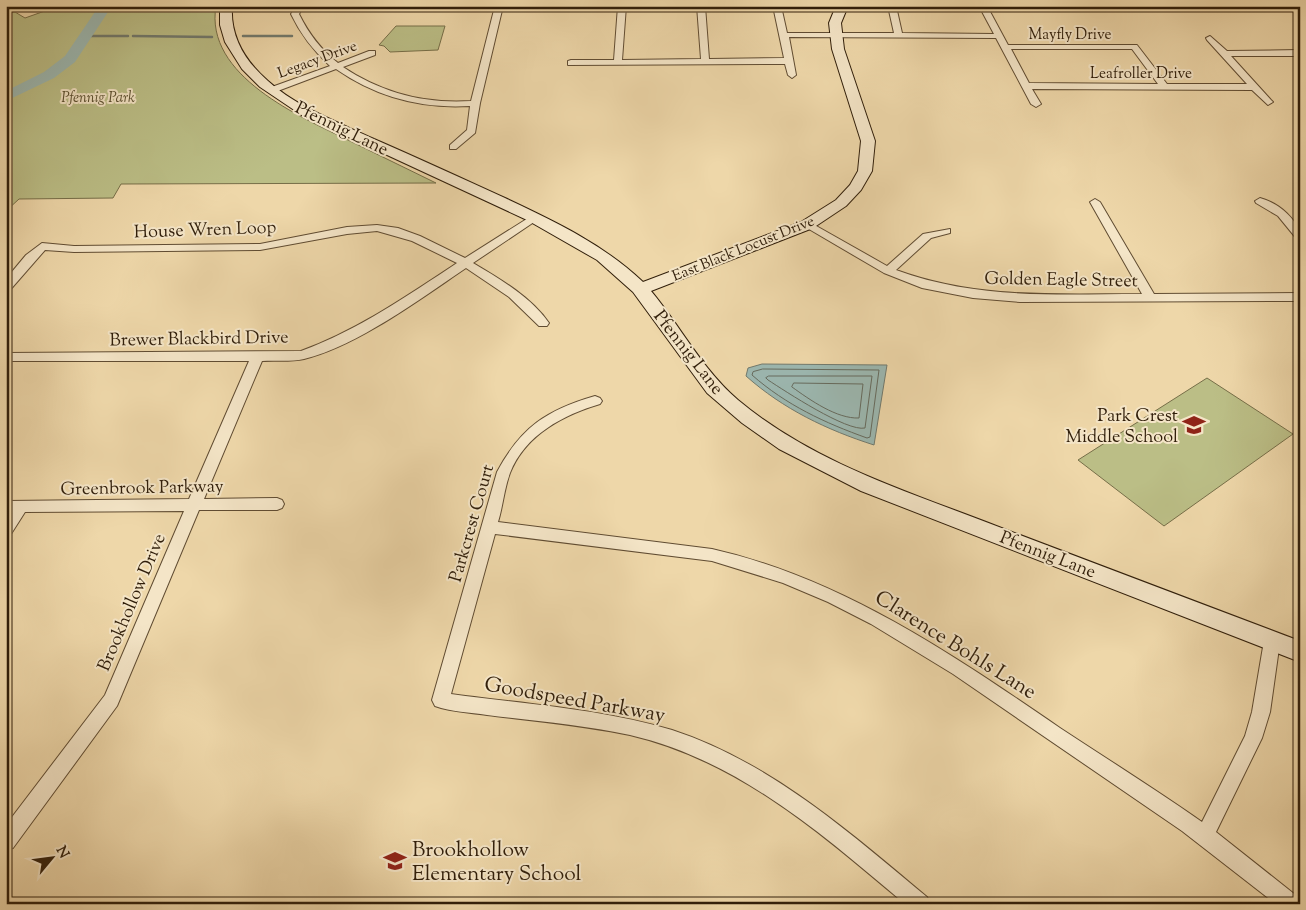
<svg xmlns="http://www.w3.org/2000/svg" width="1306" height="910" viewBox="0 0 1306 910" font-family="'Sorts Mill Goudy',serif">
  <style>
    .green { fill: #bbbe86; stroke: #766e48 }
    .water { fill: #9cb8b1; stroke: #717a6e }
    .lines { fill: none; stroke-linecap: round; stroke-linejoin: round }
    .shore { stroke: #666b5e; stroke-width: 1 }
    .stream { stroke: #717a6e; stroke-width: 2.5 }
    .river { fill: #9cb8b1; fill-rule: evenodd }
    .street-casing { stroke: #604c32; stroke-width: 2 }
    .secondary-casing { stroke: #301e0a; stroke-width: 2 }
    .street { fill: #f4e5c7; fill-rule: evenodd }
    .secondary { fill: #f4e5c7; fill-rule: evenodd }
    .labels { text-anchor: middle; stroke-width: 4; stroke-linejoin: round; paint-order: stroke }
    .far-street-label { font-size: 15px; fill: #301e0a; stroke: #f4e5c7 }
    .far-park-label { font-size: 15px; font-style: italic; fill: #5a4e2f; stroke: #f4e5c7 }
    .street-label { font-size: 18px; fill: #301e0a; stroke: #f4e5c7 }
    .poi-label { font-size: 18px; fill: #301e0a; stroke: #f4e5c7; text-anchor: end }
    .near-street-label { font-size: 21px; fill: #301e0a; stroke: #f4e5c7 }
    .near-poi-label { font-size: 21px; fill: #301e0a; stroke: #f4e5c7; text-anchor: start }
  </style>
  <rect width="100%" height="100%" fill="#eed7a9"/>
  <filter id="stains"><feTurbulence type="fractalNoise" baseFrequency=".004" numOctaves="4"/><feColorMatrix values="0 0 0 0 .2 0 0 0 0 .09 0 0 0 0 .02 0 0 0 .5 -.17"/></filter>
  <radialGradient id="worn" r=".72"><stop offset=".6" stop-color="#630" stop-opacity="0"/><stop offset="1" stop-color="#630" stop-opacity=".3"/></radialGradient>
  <g class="green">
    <path d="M59,6h157c-12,70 85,111 134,135 29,14 57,28 86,42l-315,1 -8,14 -94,1 -13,12v-197l9,-2 10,6z"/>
    <path d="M396,26h49l-7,24 -48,2 -6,-6 -5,-1z"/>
    <path d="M1207,378l86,56 -129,92 -86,-66z"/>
  </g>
  <path class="water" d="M762,364l125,1 -13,80c-47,-15 -91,-36 -128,-69l2,-8z"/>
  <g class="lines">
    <g class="shore">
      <path d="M763,369l116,1 -9,67 -3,1c-42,-15 -81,-33 -115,-63l1,-3z"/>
      <path d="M769,376h103l-7,52c-18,4 -80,-37 -97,-48l-2,-2z"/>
      <path d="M794,383l69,1 -4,34c-22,1 -49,-18 -67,-31z"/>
    </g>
    <g class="stream">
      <path d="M84,36h44"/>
      <path d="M133,36l79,1"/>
      <path d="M243,36h49"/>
    </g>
    <path class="river" d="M99,6h13l-37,56 -21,16 -48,23v-10l38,-19 21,-16z"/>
    <defs>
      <g id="street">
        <path d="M296,6h13l-7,3 -3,5c10,20 21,35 39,49l31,-12h6v4l-32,12c39,26 82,37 128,34l24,-95h8l-23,97 -5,30 -19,16h-6v-4l17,-15 3,-24c-48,3 -94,-9 -134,-37l-61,23h-6v-4l61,-22c-17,-16 -29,-31 -39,-52z"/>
        <path d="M618,6h8l-4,54 79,-1 -4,-53h8l4,53 75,-1 -11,-52h8l6,27h107l-6,-27h8l6,27 92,1 -15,-28h8l21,39h129l30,39h80l-40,-44 -1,-2 4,-2 17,15 73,-1v6h-69l40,44 2,2 -5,3 -16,-15 -220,-1 9,15 -5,3 -5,-3 -35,-66 -207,-1 7,38 -4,3 -4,-3 -3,-11 -217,1v-4l3,-1h43zM1011,49h121l26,35 -129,-1z"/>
        <path d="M1260,198c18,5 40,22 40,41l-4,-1 -18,-22 -22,-13 -1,-2z"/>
        <path d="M1095,199l5,3 54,92 146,-1v8l-280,1 -47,-4 -51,-10 -38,-15 -82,-48 1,-2h8l76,43 36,-32 27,-5v4l-19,5 -35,32c82,30 161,24 246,24l-52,-92z"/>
        <path d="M533,215l5,3 -1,2 -64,43c27,16 58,34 76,60l-2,3h-8l-30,-29 -43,-29c-46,31 -109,78 -162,91 -13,3 -29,1 -42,2l-58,138 73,-1 5,2 2,4 -2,4 -5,2h-78l-82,196 -104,142 -7,2v-25l99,-130 79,-184 -159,1 -14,22 -5,2v-18l4,-5h-4v-12l183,-2 60,-138h-243v-8l295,-2c57,-21 106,-55 156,-88l-45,-22 -35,-10 -30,3 -87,16 -186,2 -29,-2 -35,40 -4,1v-12l20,-24 16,-12 32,3 186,-2 87,-17 30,-2 21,3 22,8 45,22z"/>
        <path d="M595,396l5,2 2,3 -2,3c-37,11 -75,31 -90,69 -6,16 -7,33 -12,49l214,27c129,29 240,105 348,179 47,31 95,61 142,94l43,-86 7,-24 12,-71 2,-5 6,-2 6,2 2,5 -10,71 -8,26 -46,94 82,65 2,7h-24l-94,-73 -229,-157 -82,-50 -43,-22 -45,-19 -71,-22 -217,-27 -44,160c72,10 152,15 221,36 98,32 177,102 255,167l3,7h-25c-83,-70 -167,-144 -275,-169 -47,-10 -96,-14 -143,-20 -17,-3 -36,-3 -52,-9l-3,-6 65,-228c24,-45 50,-62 98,-76z"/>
      </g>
      <path id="secondary" d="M220,6h12c-2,31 13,55 36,75 30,27 70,41 106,58 44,19 87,39 131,59 49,23 98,46 138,84l158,-60 35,-22 14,-15 8,-14 3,-30 -29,-92 -3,-26 7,-17h12l-7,17 3,26 31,92 -3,30 -11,19 -15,16 -33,22 -162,63c30,36 51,78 87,109 75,63 171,92 261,127 100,38 200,76 301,114v21l-439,-171 -82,-42 -37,-26 -35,-30 -74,-101 -36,-32 -70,-40 -224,-104 -43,-29 -18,-18 -17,-27 -5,-17z"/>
    </defs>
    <use href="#street" class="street-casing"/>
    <use href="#secondary" class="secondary-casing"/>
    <use href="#street" class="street"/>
    <use href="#secondary" class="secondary"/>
  </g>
  <defs>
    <symbol id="school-bare" viewBox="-9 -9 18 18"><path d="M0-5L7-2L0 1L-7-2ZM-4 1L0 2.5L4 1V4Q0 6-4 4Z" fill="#8f2418" stroke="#f4e5c7" stroke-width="2.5" paint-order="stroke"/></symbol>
  </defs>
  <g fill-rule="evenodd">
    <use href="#school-bare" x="1178" y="409" width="32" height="32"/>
    <use href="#school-bare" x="379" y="845" width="32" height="32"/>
  </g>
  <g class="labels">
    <g class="far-street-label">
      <text x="1070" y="39">Mayfly Drive</text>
      <text transform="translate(317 59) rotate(-20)" y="5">Legacy Drive</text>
      <text x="1141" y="78">Leafroller Drive</text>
      <text transform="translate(743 248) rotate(-22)" y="5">East Black Locust Drive</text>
    </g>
    <g class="far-park-label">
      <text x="98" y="102">Pfennig Park</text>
    </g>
    <g class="street-label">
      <text transform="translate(342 128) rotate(26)" y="6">Pfennig Lane</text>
      <text transform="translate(205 229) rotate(-2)" y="6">House Wren Loop</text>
      <text transform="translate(1061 279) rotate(1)" y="6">Golden Eagle Street</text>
      <text transform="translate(199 338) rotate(-1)" y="6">Brewer Blackbird Drive</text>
      <text transform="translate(689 352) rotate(52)" y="6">Pfennig Lane</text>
      <text transform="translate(142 487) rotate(-1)" y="6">Greenbrook Parkway</text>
      <text transform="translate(471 523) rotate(-74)" y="6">Parkcrest Court</text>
      <text transform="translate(1048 554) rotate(21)" y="6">Pfennig Lane</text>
      <text transform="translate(131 602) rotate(-67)" y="6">Brookhollow Drive</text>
    </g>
    <g class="poi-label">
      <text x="1178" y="421">Park Crest<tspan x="1178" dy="21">Middle School</tspan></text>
    </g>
    <g class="near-street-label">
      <text transform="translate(956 644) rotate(32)" y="7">Clarence Bohls Lane</text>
      <text transform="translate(575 699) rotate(10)" y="7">Goodspeed Parkway</text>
    </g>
    <g class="near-poi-label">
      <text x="412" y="856">Brookhollow<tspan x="412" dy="24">Elementary School</tspan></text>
    </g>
  </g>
  <rect width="1306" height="910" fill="none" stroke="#eed7a9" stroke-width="25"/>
  <rect x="8" y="8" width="1291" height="895" fill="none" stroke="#301e0a" stroke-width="2.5"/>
  <rect x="12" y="12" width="1281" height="885" fill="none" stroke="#301e0a"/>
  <g transform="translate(52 858) rotate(61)" stroke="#f4e5c7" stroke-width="4" paint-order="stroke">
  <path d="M0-4L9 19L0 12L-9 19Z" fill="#301e0a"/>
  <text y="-8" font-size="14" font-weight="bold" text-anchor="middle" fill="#301e0a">N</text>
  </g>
  <rect width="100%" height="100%" filter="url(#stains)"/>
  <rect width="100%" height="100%" fill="url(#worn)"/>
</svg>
